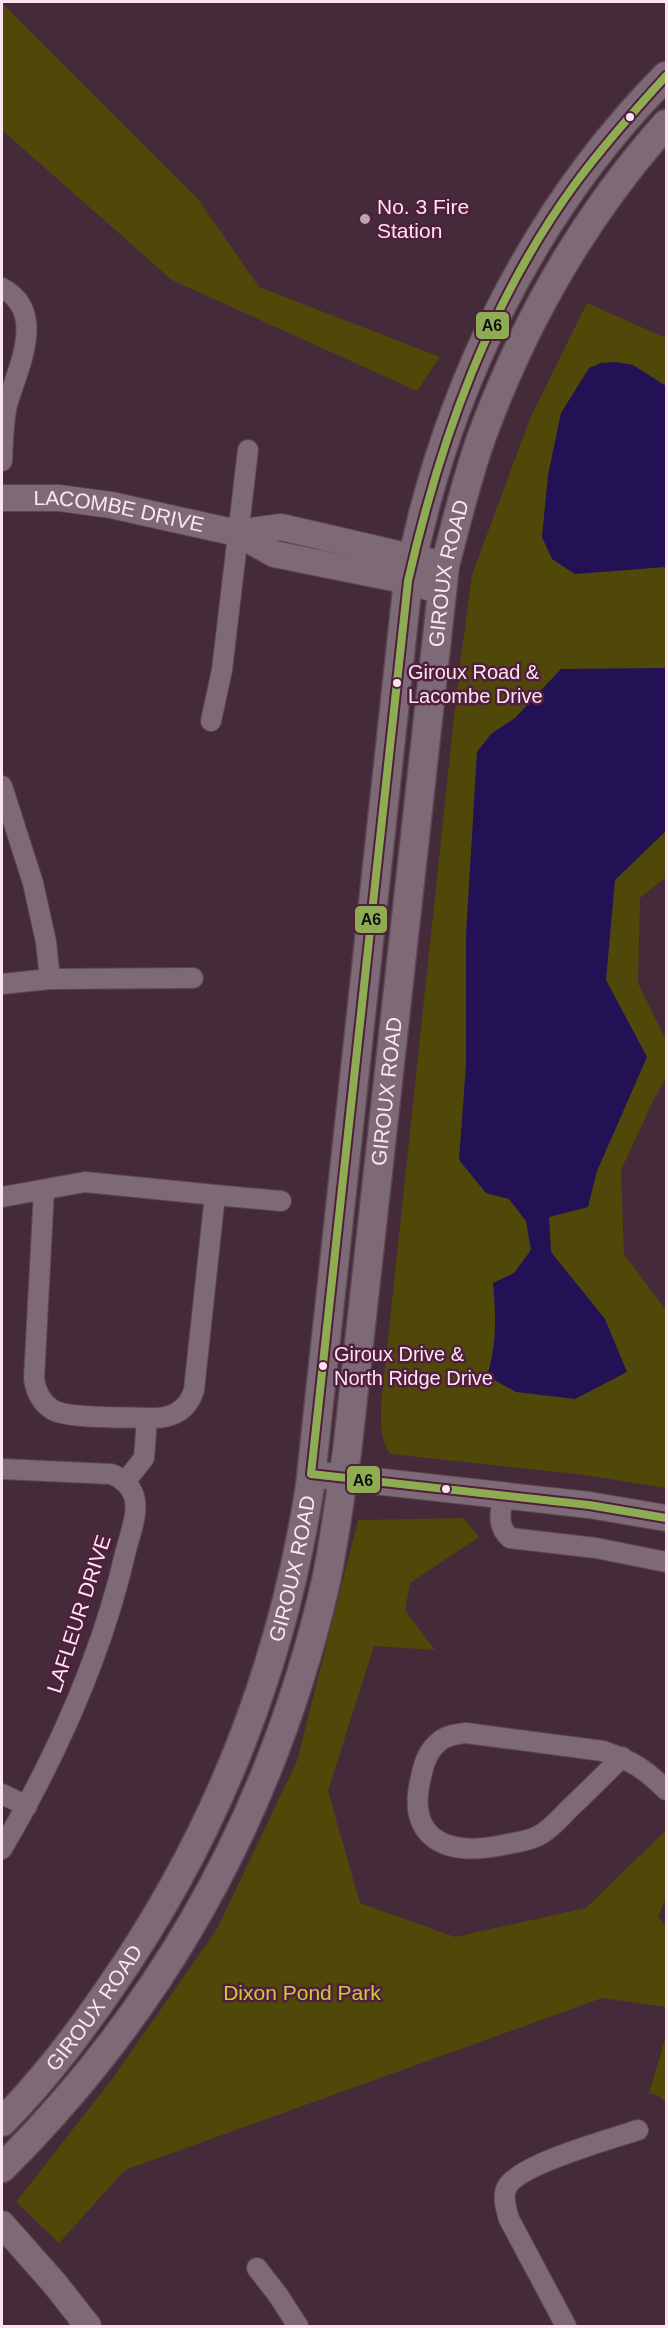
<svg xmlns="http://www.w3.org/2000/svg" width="668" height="2328" viewBox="0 0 668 2328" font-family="Arial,sans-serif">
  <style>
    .green { fill: #504809 }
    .water { fill: #231155 }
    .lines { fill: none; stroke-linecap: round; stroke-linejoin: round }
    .minor-casing { stroke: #5c4653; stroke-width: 22 }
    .tertiary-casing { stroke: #5c4653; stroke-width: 28 }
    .secondary-casing { stroke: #5c4653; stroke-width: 31 }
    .minor { stroke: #7e6976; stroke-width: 20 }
    .tertiary { stroke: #7e6976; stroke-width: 26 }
    .secondary { stroke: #7e6976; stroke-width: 28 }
    .bus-1-casing { stroke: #501f3d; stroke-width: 12 }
    .bus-1 { stroke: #8ead53; stroke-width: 8 }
    .bus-dot { fill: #fee4f1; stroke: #501f3d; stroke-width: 2 }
    .poi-dot { fill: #bda3b1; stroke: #501f3d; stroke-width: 2 }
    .labels { text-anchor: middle; stroke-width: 5; stroke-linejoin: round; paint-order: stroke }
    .bus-label { font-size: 20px; fill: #fee4f1; stroke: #501f3d; text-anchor: start }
    .poi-label { font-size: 21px; fill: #fee4f1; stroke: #501f3d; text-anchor: start }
    .street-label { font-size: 21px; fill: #fee4f1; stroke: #501f3d }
    .park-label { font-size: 21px; fill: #d1c73e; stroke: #501f3d }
    .line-badge { stroke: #501f3d; stroke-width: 2 }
    .pale-badge-label { font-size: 16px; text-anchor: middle; font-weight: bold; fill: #111 }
  </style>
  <rect width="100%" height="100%" fill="#452a3a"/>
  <g class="green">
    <path d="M2,3l196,196 61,88 181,70 -23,34 -245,-111 -170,-150z"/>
    <path d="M587,303l79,35v539l-26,21 -2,85 28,57v38l-13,23 -32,69 3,84 42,56v178l-81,-13 -195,-21c-10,-16 -9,-31 -9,-49l77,-725 14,-105 59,-159z"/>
    <path d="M463,1518l16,19 -69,46 -5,27 30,40 -61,-4 -46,145 32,112 95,34 131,-29 80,-78v68l-8,19 8,10v80l-64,-9 -477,172 -66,73 -43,-41 94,-120 107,-153 80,-168 61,-241z"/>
    <path d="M666,2036v66l-7,-6 -10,-3z"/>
  </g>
  <g class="water">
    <path d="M616,362l17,3 33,21v181l-91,7 -23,-15 -10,-22 6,-62 13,-62 28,-45 12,-5z"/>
    <path d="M666,668v163l-51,49 -9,100 41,77 -50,114 -9,36 -39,10 2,35 54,67 22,53 -52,27 -59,-7 -29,-16c10,-32 9,-60 6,-93l21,-10 17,-23 -5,-29 -17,-22 -23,-6 -27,-33 7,-95v-130l11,-183 14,-18 24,-16 46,-49z"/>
  </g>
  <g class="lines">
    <defs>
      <g id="minor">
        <path d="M2,288c46,24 15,81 5,117 -4,18 -4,38 -5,56"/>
        <path d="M211,721l11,-51 26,-220"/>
        <path d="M2,786l31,97 13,59 4,37"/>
        <path d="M2,984l48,-5 143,-1"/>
        <path d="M44,1190l-10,189c2,13 7,24 19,31 16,9 73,7 94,8"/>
        <path d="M215,1195l66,6"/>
        <path d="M2,1197l83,-15 130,13 -21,195c-7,23 -25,29 -47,28l-3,40 -19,24"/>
        <path d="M2,1469l109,5c11,4 19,11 23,22 5,16 -4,38 -8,54 -24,106 -69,205 -124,299"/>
        <path d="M503,1495c-2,16 -7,31 7,43l86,10 70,14"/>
        <path d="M622,1757c-18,18 -35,35 -53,52 -10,10 -19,21 -31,27 -12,6 -27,7 -40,10 -54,10 -92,-9 -77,-69 3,-14 7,-27 19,-36 7,-6 17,-7 26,-8l137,18c29,10 41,17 63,39"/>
        <path d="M2,1794l25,12"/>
        <path d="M257,2268l21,27 20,31"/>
        <path d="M566,2326l-57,-107c-3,-10 -7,-23 -2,-32 12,-23 104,-48 131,-57"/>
      </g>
      <g id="tertiary">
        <path id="s1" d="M2,498h57l52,7 126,28 37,21 134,27 33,10"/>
        <path d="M237,533l44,-6 164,38"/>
        <path d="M311,1474l278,31 77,13"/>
        <path d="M2,2224l53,60 33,42"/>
      </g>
      <g id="secondary">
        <path id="s2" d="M2,2122c40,-40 76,-87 108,-134 105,-151 172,-321 200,-502l98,-905c36,-187 123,-369 258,-505"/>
        <path id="s3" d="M2,2168c164,-163 272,-361 324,-587 9,-43 14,-86 21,-129l98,-887c12,-44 22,-89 38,-132 42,-113 103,-219 183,-309"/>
      </g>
    </defs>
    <use href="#minor" class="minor-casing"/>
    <use href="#tertiary" class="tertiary-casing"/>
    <use href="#secondary" class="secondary-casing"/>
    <use href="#minor" class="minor"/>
    <use href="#tertiary" class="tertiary"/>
    <use href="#secondary" class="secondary"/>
    <defs>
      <path id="bus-1" d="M666,76c-32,35 -63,70 -91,108 -86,118 -135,256 -167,397l-97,893 278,31 77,13"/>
    </defs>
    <use href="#bus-1" class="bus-1-casing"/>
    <use href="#bus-1" class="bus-1"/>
  </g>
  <g class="bus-dot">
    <circle cx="630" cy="117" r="5"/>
    <circle cx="397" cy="683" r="5"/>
    <circle cx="323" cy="1366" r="5"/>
    <circle cx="446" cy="1489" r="5"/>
  </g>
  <circle class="poi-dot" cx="365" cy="219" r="6"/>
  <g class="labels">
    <g class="bus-label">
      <text x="408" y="679">Giroux Road &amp;<tspan x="408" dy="24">Lacombe Drive</tspan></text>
      <text x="334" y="1361">Giroux Drive &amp;<tspan x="334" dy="24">North Ridge Drive</tspan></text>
    </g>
    <g class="poi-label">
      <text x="377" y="214">No. 3 Fire<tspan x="377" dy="24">Station</tspan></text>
    </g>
    <g class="street-label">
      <text dy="7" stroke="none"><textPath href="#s1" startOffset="118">LACOMBE DRIVE</textPath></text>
      <text dy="7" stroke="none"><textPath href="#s3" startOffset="1695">GIROUX ROAD</textPath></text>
      <text dy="7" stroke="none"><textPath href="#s3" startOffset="1173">GIROUX ROAD</textPath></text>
      <text dy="7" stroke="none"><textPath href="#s2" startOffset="633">GIROUX ROAD</textPath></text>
      <text transform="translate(79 1614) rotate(-72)" y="7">LAFLEUR DRIVE</text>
      <text dy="7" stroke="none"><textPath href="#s2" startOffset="147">GIROUX ROAD</textPath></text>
    </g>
    <g class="park-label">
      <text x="302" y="2000">Dixon Pond Park</text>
    </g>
  </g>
  <g class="line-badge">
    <rect x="475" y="311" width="35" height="29" rx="6" fill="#8ead53"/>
    <rect x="354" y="905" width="34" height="29" rx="6" fill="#8ead53"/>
    <rect x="346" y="1465" width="35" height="29" rx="6" fill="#8ead53"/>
  </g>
  <g class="pale-badge-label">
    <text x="492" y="331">A6</text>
    <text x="371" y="925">A6</text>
    <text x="363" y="1486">A6</text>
  </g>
  <rect width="668" height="2328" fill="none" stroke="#fee4f1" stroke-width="6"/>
</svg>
